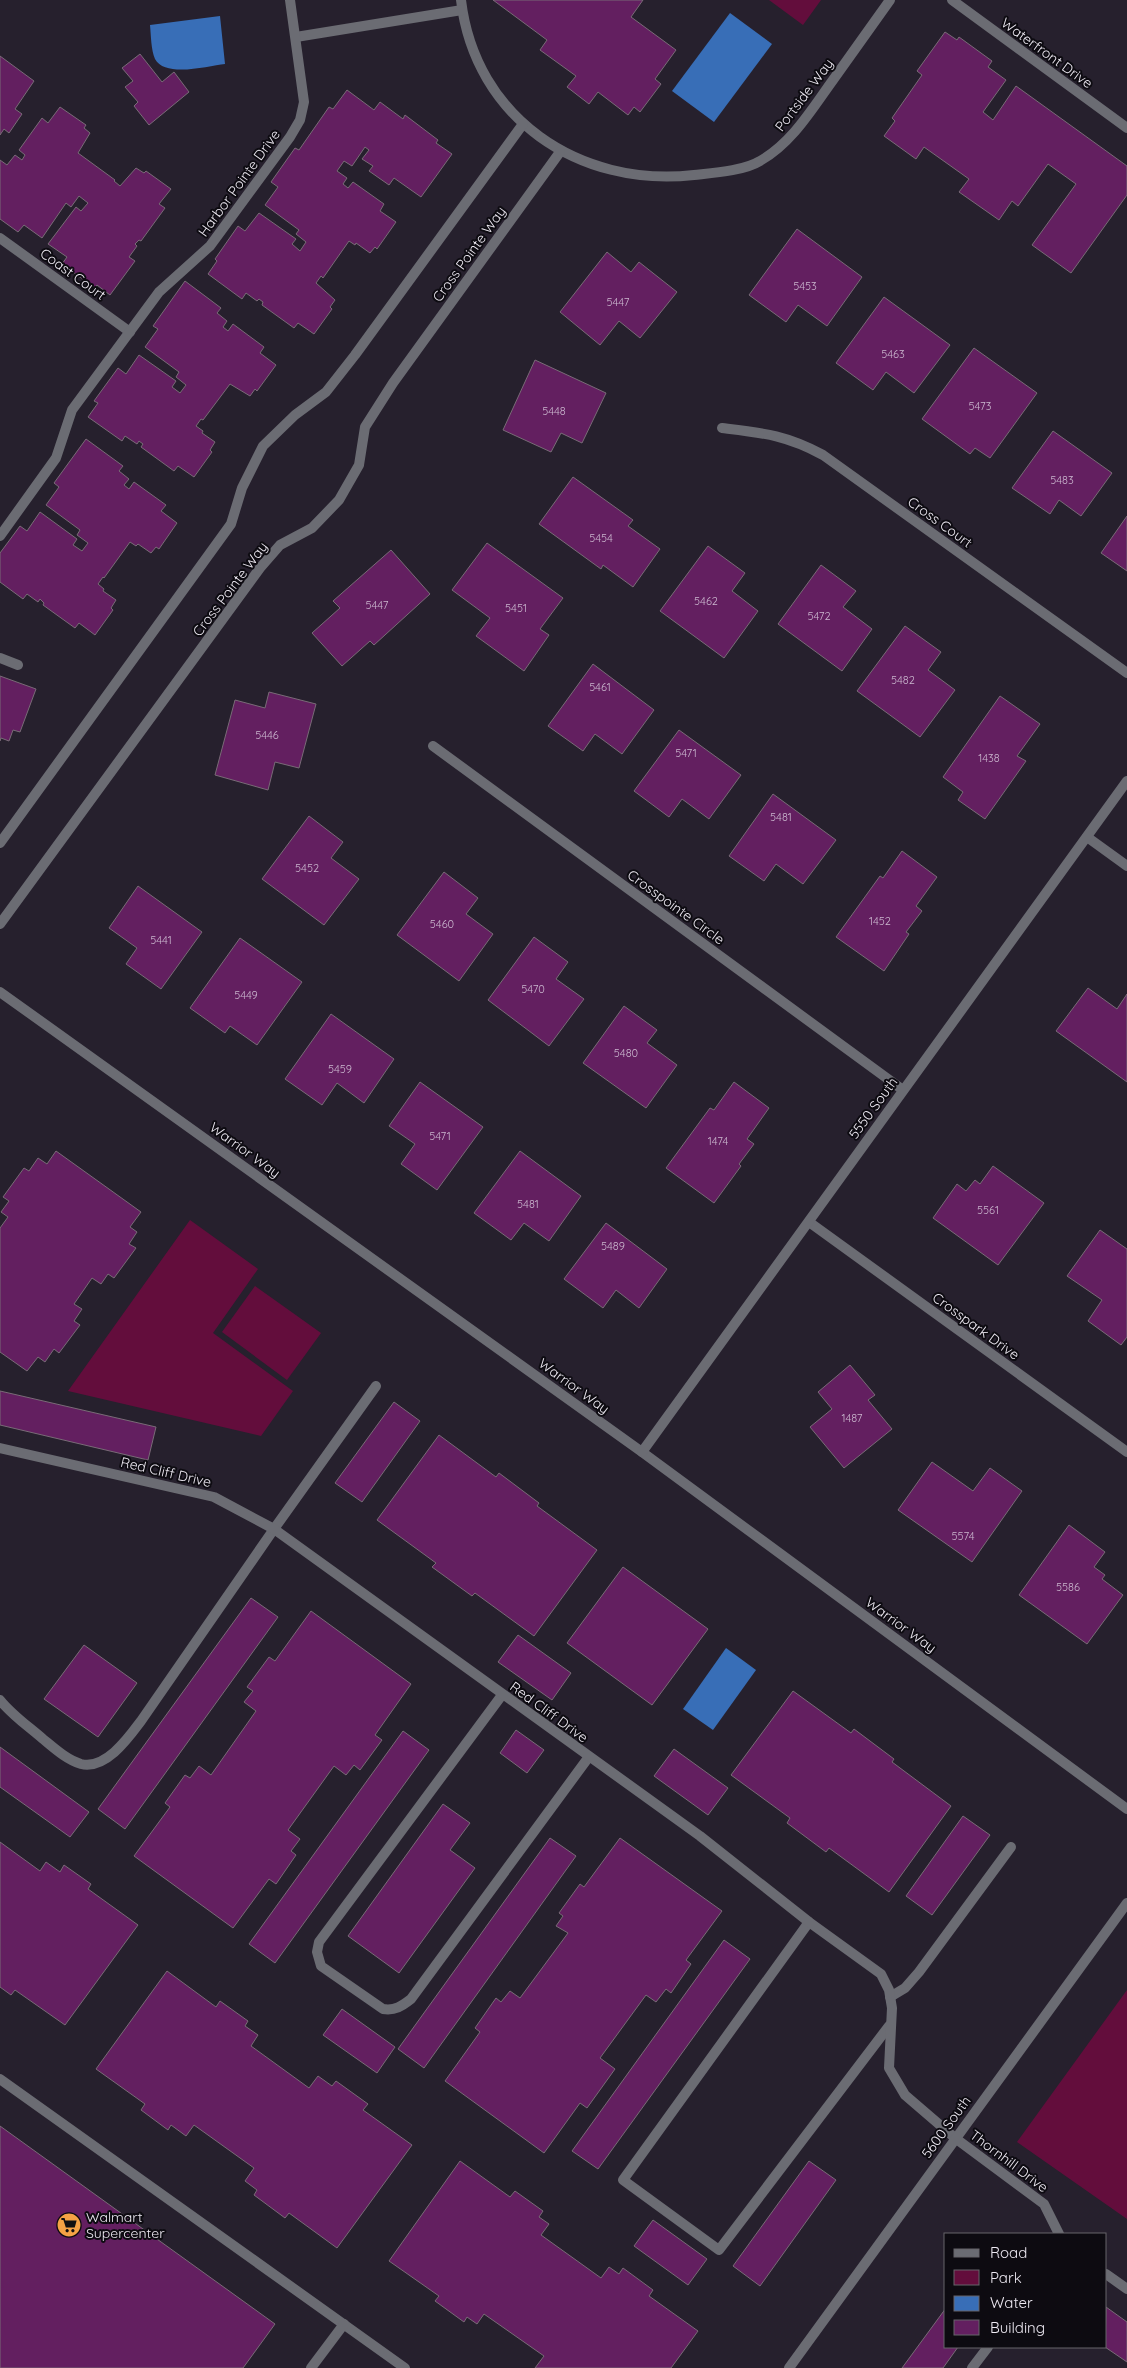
<svg xmlns="http://www.w3.org/2000/svg" width="1127" height="2368" viewBox="0 0 1127 2368" font-family="Quicksand,sans-serif">
  <style>
    .green { fill: #630d3c }
    .water { fill: #386eb7 }
    .building { fill: #631f60; stroke: #796b77 }
    .lines { fill: none; stroke-linecap: round; stroke-linejoin: round }
    .lane { stroke: #6b6c73; stroke-width: 10 }
    .street { stroke: #6b6c73; stroke-width: 10 }
    .labels { text-anchor: middle; stroke-width: 4; stroke-linejoin: round; paint-order: stroke }
    .number-label { font-size: 11px; fill: #cab6ce }
    .street-label { font-size: 14px; fill: #ede9f2; stroke: #0d0b11 }
    .poi-label { font-size: 14px; fill: #ede9f2; stroke: #0d0b11; text-anchor: start }
  </style>
  <rect width="100%" height="100%" fill="#26202d"/>
  <g class="green">
    <path d="M769,0h52l-18,25z"/>
    <path d="M190,1220l68,49 -45,64 80,58 -32,45 -193,-45z"/>
    <path d="M255,1286l66,47 -34,47 -65,-48z"/>
    <path d="M1127,1990v229l-110,-77z"/>
  </g>
  <g class="water">
    <path d="M730,13l42,31 -58,78 -42,-31z"/>
    <path d="M220,16l5,48c-17,2 -60,14 -70,-5 -4,-9 -4,-24 -5,-34z"/>
    <path d="M726,1648l30,22 -43,60 -30,-21z"/>
  </g>
  <g class="building">
    <path d="M493,0h150l-12,17 45,33 -21,29 6,5 -21,28 -6,-5 -6,8 -30,-23 -9,12 -22,-17 9,-11 -36,-26 7,-10z"/>
    <path d="M945,32l12,8 2,-3 33,24 -4,6 18,13 -23,32 10,8 23,-34 111,80v29l-56,78 -39,-28 44,-61 -28,-20 -30,42 -6,-5 -13,19 -40,-28 10,-13 -45,-32 -8,12 -32,-23 11,-15 -3,-3 30,-43 -5,-4z"/>
    <path d="M140,54l22,28 12,-10 15,20 -40,33 -15,-19 4,-4 -13,-15 8,-6 -11,-13z"/>
    <path d="M0,56l34,25 -19,28 7,5 -13,19 -5,-4 -4,6z"/>
    <path d="M347,90l27,20 6,-8 23,17 2,-4 33,25 -2,3 16,11 -31,43 -27,-19 -5,7 -20,-14 4,-5 -11,-7 7,-9 -4,-3 -13,19 -8,-5 -7,10 10,7 -4,6 5,4 5,-6 31,22 -4,7 16,11 -19,27 -2,-2 -5,6 -14,-10 -1,2 -6,-4 -26,37 -2,-2 -5,7 19,17 -5,7 2,2 -18,25 -16,-11 -4,5 -32,-23 1,-3 -4,-3 -2,2 -11,-8 -4,6 -34,-25 9,-13 -2,-2 23,-33 7,5 14,-18 37,26 -4,5 8,7 6,-9 -10,-8 3,-4 -34,-25 13,-18 -7,-5 24,-34 4,2 30,-43 4,2z"/>
    <path d="M60,107l26,18 -2,3 6,5 -12,20 37,27 -1,1 6,5 16,-18 8,5 2,-2 25,18 -12,15 6,4 -24,33 -2,-1 -4,4 2,2 -8,11 6,4 -25,34 -13,-10 -2,3 -33,-24 5,-7 -19,-13 28,-37 5,4 7,-8 -9,-7 -8,11 -5,-4 -24,35 -18,-13 -6,7 -18,-13v-59l7,5 8,-10 7,5 3,-5 -6,-5 23,-32 6,5z"/>
    <path d="M797,229l65,48 -35,49 -29,-21 -12,17 -37,-27z"/>
    <path d="M607,252l24,20 8,-10 38,30 -37,46 -21,-17 -19,24 -40,-33z"/>
    <path d="M185,281l36,27 -4,5 10,8 -4,6 5,4 5,-7 31,23 -4,6 16,12 -19,26 -2,-2 -5,7 -20,-12 -27,36 -2,-1 -5,7 7,5 -1,2 13,9 -5,8 2,2 -18,25 -16,-11 -4,5 -33,-24 2,-3 -4,-3 -2,3 -12,-8 -3,5 -34,-24 10,-14 -4,-2 24,-33 8,6 13,-19 37,26 -4,6 8,6 6,-8 -10,-8 3,-5 -34,-25 13,-18 -5,-3z"/>
    <path d="M884,297l66,48 -36,48 -28,-21 -13,18 -37,-27z"/>
    <path d="M974,348l63,45 -47,65 -15,-10 -5,6 -48,-35z"/>
    <path d="M535,360l71,33 -24,50 -21,-10 -10,19 -48,-22z"/>
    <path d="M1053,431l59,42 -31,43 -22,-16 -9,14 -38,-26z"/>
    <path d="M86,439l37,27 -4,5 10,8 -5,6 5,4 5,-7 32,23 -5,6 16,12 -18,26 -3,-2 -5,6 -13,-9 -2,2 -6,-4 -26,36 -1,-1 -5,7 6,5 -1,2 13,9 -5,8 2,2 -18,25 -16,-12 -4,5 -32,-23 1,-2 -4,-4 -2,3 -11,-8 -4,5 -23,-17v-29l20,-27 7,5 13,-19 37,27 -4,6 9,6 6,-8 -11,-8 3,-5 -34,-25 13,-18 -5,-4z"/>
    <path d="M573,477l60,43 -5,6 32,23 -27,38 -30,-22 -2,4 -62,-45z"/>
    <path d="M1127,516v55l-26,-18z"/>
    <path d="M487,543l76,55 -23,31 9,6 -25,36 -48,-35 14,-18 -38,-28z"/>
    <path d="M708,546l37,27 -13,18 26,20 -34,47 -64,-47z"/>
    <path d="M391,550l39,44 -56,51 -4,-4 -28,25 -30,-33 28,-25 -7,-7z"/>
    <path d="M821,565l35,26 -13,16 29,22 -30,42 -64,-47z"/>
    <path d="M905,626l36,26 -13,18 27,20 -35,47 -63,-46z"/>
    <path d="M593,664l61,46 -32,44 -27,-20 -12,17 -35,-25z"/>
    <path d="M0,676l36,13 -16,43 -7,-2 -4,11 -8,-3 -1,3z"/>
    <path d="M269,692l47,12 -17,64 -24,-6 -7,28 -53,-15 20,-75 30,8z"/>
    <path d="M1000,696l40,28 -23,32 9,5 -41,58 -27,-19 5,-8 -20,-15z"/>
    <path d="M679,730l62,45 -32,44 -27,-20 -13,18 -35,-26z"/>
    <path d="M773,794l63,46 -33,44 -27,-20 -12,17 -35,-25z"/>
    <path d="M309,816l34,26 -12,16 28,21 -35,46 -62,-46z"/>
    <path d="M902,851l35,26 -21,29 6,5 -16,21 3,2 -25,37 -48,-34 44,-61 3,2z"/>
    <path d="M444,872l34,26 -12,16 27,20 -34,47 -62,-46z"/>
    <path d="M138,886l64,46 -41,57 -35,-25 11,-16 -28,-20z"/>
    <path d="M534,937l34,25 -12,17 28,20 -35,47 -61,-46z"/>
    <path d="M240,938l62,44 -45,63 -27,-19 -5,7 -35,-25z"/>
    <path d="M1088,988l29,21 10,-15v88l-71,-51z"/>
    <path d="M624,1006l33,24 -10,13 30,22 -31,43 -63,-45z"/>
    <path d="M331,1014l63,45 -30,44 -27,-20 -15,22 -37,-26z"/>
    <path d="M420,1082l63,45 -46,63 -36,-26 14,-20 -26,-18z"/>
    <path d="M734,1082l35,26 -22,31 7,5 -15,20 2,2 -27,37 -48,-35 44,-60 4,2z"/>
    <path d="M56,1151l85,61 -11,15 7,5 -8,12 7,4 -22,30 -6,-4 -7,10 -9,-6 -18,26 8,5 -8,12 6,4 -21,28 -5,-4 -9,13 -7,-5 -11,14 -27,-19v-124l8,-11 -7,-5 8,-11 -6,-4 21,-29 5,3 9,-13 9,6z"/>
    <path d="M520,1151l61,45 -32,45 -25,-18 -13,17 -37,-27z"/>
    <path d="M993,1166l51,37 -46,62 -65,-47 24,-34 9,7 9,-11 5,4z"/>
    <path d="M606,1223l61,46 -28,39 -23,-18 -13,18 -39,-29z"/>
    <path d="M1100,1230l27,19v88l-6,8 -33,-24 14,-21 -35,-24z"/>
    <path d="M850,1365l25,30 -7,5 24,29 -48,39 -34,-41 22,-18 -14,-17z"/>
    <path d="M0,1391l156,36 -8,33 -148,-35z"/>
    <path d="M394,1402l26,19 -58,81 -27,-19z"/>
    <path d="M439,1435l57,42 3,-4 40,30 -2,3 60,44 -63,86 -59,-43 -3,3 -40,-29 4,-4 -59,-43z"/>
    <path d="M932,1462l41,29 17,-23 32,23 -50,71 -74,-52z"/>
    <path d="M1069,1525l36,27 -11,15 11,8 -3,4 21,16 -36,49 -68,-49z"/>
    <path d="M623,1567l85,62 -56,76 -85,-62z"/>
    <path d="M251,1598l27,19 -153,212 -27,-20z"/>
    <path d="M311,1611l100,73 -36,51 7,5 -22,30 -6,-5 -8,10 -12,-9 -46,64 12,9 -9,12 5,4 -20,29 -7,-5 -36,49 -99,-72 36,-49 -5,-4 20,-28 5,3 9,-12 12,9 45,-64 -12,-9 9,-11 -6,-4 22,-30 6,4z"/>
    <path d="M518,1635l53,38 -19,27 -54,-38z"/>
    <path d="M84,1645l53,38 -39,54 -54,-38z"/>
    <path d="M793,1691l58,42 3,-4 40,30 -2,3 59,44 -62,86 -60,-44 -3,4 -39,-29 3,-5 -59,-43z"/>
    <path d="M516,1730l28,20 -17,23 -27,-20z"/>
    <path d="M403,1731l26,19 -154,213 -26,-19z"/>
    <path d="M0,1747l89,65 -19,25 -70,-50z"/>
    <path d="M674,1749l54,39 -20,27 -54,-39z"/>
    <path d="M443,1804l27,19 -20,27 25,18 -76,105 -51,-37z"/>
    <path d="M963,1816l27,19 -58,80 -26,-19z"/>
    <path d="M550,1838l26,18 -152,212 -26,-19z"/>
    <path d="M620,1838l102,73 -36,49 5,4 -20,29 -5,-4 -10,13 -10,-7 -46,63 15,11 -28,39 -7,-5 -36,50 -99,-72 35,-49 -5,-4 21,-30 5,4 9,-11 10,7 48,-65 -12,-7 7,-10 -4,-3 21,-29 4,3z"/>
    <path d="M0,1842l40,29 6,-9 14,10 4,-7 27,19 -3,5 50,36 -73,100 -50,-35 -4,5 -11,-8z"/>
    <path d="M724,1940l26,19 -152,210 -26,-18z"/>
    <path d="M167,1971l49,36 4,-6 28,20 -3,5 13,9 -7,11 58,42 9,-12 14,10 4,-5 32,23 -5,6 49,35 -75,103 -48,-35 -4,5 -31,-23 3,-5 -12,-9 9,-13 -60,-43 -8,11 -15,-11 -3,5 -27,-20 4,-6 -49,-35z"/>
    <path d="M342,2009l53,38 -18,26 -54,-38z"/>
    <path d="M0,2126l275,198 -32,44h-243z"/>
    <path d="M460,2161l50,36 5,-6 28,20 -4,6 10,7 -8,11 60,43 8,-11 10,7 4,-6 30,22 -4,6 49,35 -27,37h-136l9,-12 -60,-42 -7,10 -10,-7 -3,5 -29,-21 4,-5 -50,-35z"/>
    <path d="M809,2161l27,19 -76,106 -27,-20z"/>
    <path d="M653,2220l54,39 -19,26 -54,-39z"/>
    <path d="M1106,2307l21,15v40l-22,-15z"/>
    <path d="M946,2308v39h12l-15,21h-41z"/>
  </g>
  <g class="lines">
    <g class="lane">
      <path d="M502,1695l-183,247 -2,10 4,14 62,43c12,2 19,-3 28,-10l177,-241"/>
      <path d="M0,1700c12,15 28,26 43,39 11,9 24,21 38,25 25,6 48,-27 60,-43l133,-192 102,-143"/>
      <path d="M809,1922l-186,258 96,70 170,-224"/>
      <path d="M890,1997l15,-9 14,-16 92,-125"/>
      <path d="M0,2079l405,289"/>
      <path d="M311,2368l33,-44"/>
    </g>
    <g class="street">
      <path d="M461,0c14,118 118,188 233,175 18,-2 50,-4 66,-14 32,-18 52,-52 73,-81 19,-27 38,-53 57,-80"/>
      <path d="M952,0l175,128"/>
      <path d="M296,37l166,-27"/>
      <path d="M0,238l130,94"/>
      <path d="M722,428c41,5 64,7 101,27l304,218"/>
      <path d="M0,536l56,-78 16,-48 87,-118 51,-46 80,-109 10,-17 4,-18 -14,-102"/>
      <path d="M0,658l18,7"/>
      <path d="M433,746l470,344"/>
      <path d="M1087,837l40,29"/>
      <path d="M0,843l231,-319 11,-36 21,-42 32,-31 31,-23 29,-37 168,-231"/>
      <path d="M0,924l260,-356 20,-23 32,-17 27,-28 20,-35 6,-38 28,-44 167,-231"/>
      <path d="M0,992l642,460 485,357"/>
      <path d="M809,1222l318,230"/>
      <path d="M0,1448l214,49 60,32 426,307 109,86 72,52 8,16 3,18 -3,60 16,27 50,43 89,66 15,30"/>
      <path d="M642,1452l485,-671"/>
      <path d="M1106,2274l21,15"/>
      <path d="M789,2368l338,-465"/>
      <path d="M972,2368l16,-21"/>
    </g>
  </g>
  <defs>
    <symbol id="supermarket-disc" viewBox="-11 -11 22 22"><circle r="9.5" fill="#f5a345" stroke="#0d0b11"/><path d="M-6-5.5h2.5l.6 2H6L4.5 2H-2.5L-4.4-4H-6ZM-1.5 3.2a1.3 1.3 0 1 0 .1 0ZM3 3.2a1.3 1.3 0 1 0 .1 0Z" fill="#111"/></symbol>
  </defs>
  <g fill-rule="evenodd">
    <use href="#supermarket-disc" x="55" y="2211" width="28" height="28"/>
  </g>
  <g class="labels">
    <g class="number-label">
      <text x="805" y="290">5453</text>
      <text x="618" y="306">5447</text>
      <text x="893" y="358">5463</text>
      <text x="980" y="410">5473</text>
      <text x="554" y="415">5448</text>
      <text x="1062" y="484">5483</text>
      <text x="601" y="542">5454</text>
      <text x="706" y="605">5462</text>
      <text x="377" y="609">5447</text>
      <text x="516" y="612">5451</text>
      <text x="819" y="620">5472</text>
      <text x="903" y="684">5482</text>
      <text x="600" y="691">5461</text>
      <text x="267" y="739">5446</text>
      <text x="686" y="757">5471</text>
      <text x="989" y="762">1438</text>
      <text x="781" y="821">5481</text>
      <text x="307" y="872">5452</text>
      <text x="880" y="925">1452</text>
      <text x="442" y="928">5460</text>
      <text x="161" y="944">5441</text>
      <text x="533" y="993">5470</text>
      <text x="246" y="999">5449</text>
      <text x="626" y="1057">5480</text>
      <text x="340" y="1073">5459</text>
      <text x="440" y="1140">5471</text>
      <text x="718" y="1145">1474</text>
      <text x="528" y="1208">5481</text>
      <text x="988" y="1214">5561</text>
      <text x="613" y="1250">5489</text>
      <text x="852" y="1422">1487</text>
      <text x="963" y="1540">5574</text>
      <text x="1068" y="1591">5586</text>
    </g>
    <g class="street-label">
      <text transform="translate(1047 53) rotate(36)" y="5">Waterfront Drive</text>
      <text transform="translate(804 95) rotate(-53)" y="5">Portside Way</text>
      <text transform="translate(239 183) rotate(-54)" y="5">Harbor Pointe Drive</text>
      <text transform="translate(469 254) rotate(-54)" y="5">Cross Pointe Way</text>
      <text transform="translate(73 274) rotate(36)" y="5">Coast Court</text>
      <text transform="translate(940 522) rotate(36)" y="5">Cross Court</text>
      <text transform="translate(230 589) rotate(-53)" y="5">Cross Pointe Way</text>
      <text transform="translate(676 907) rotate(36)" y="5">Crosspointe Circle</text>
      <text transform="translate(873 1108) rotate(-54)" y="5">5550 South</text>
      <text transform="translate(245 1150) rotate(36)" y="5">Warrior Way</text>
      <text transform="translate(976 1326) rotate(36)" y="5">Crosspark Drive</text>
      <text transform="translate(574 1386) rotate(36)" y="5">Warrior Way</text>
      <text transform="translate(166 1472) rotate(13)" y="5">Red Cliff Drive</text>
      <text transform="translate(901 1625) rotate(36)" y="5">Warrior Way</text>
      <text transform="translate(549 1712) rotate(36)" y="5">Red Cliff Drive</text>
      <text transform="translate(946 2127) rotate(-54)" y="5">5600 South</text>
      <text transform="translate(1009 2161) rotate(37)" y="5">Thornhill Drive</text>
    </g>
    <g class="poi-label">
      <text x="86" y="2222">Walmart<tspan x="86" dy="16">Supercenter</tspan></text>
    </g>
  </g>
  <rect x="944" y="2233" width="162" height="115" fill="#0d0b11" stroke="#67646b"/>
  <rect x="954" y="2249" width="25" height="8" fill="#6b6c73" stroke="#67646b"/>
  <text x="990" y="2258" font-size="15" fill="#ede9f2">Road</text>
  <rect x="954" y="2270" width="25" height="15" fill="#630d3c" stroke="#67646b"/>
  <text x="990" y="2283" font-size="15" fill="#ede9f2">Park</text>
  <rect x="954" y="2296" width="25" height="15" fill="#386eb7" stroke="#67646b"/>
  <text x="990" y="2308" font-size="15" fill="#ede9f2">Water</text>
  <rect x="954" y="2320" width="25" height="15" fill="#631f60" stroke="#67646b"/>
  <text x="990" y="2333" font-size="15" fill="#ede9f2">Building</text>
</svg>
